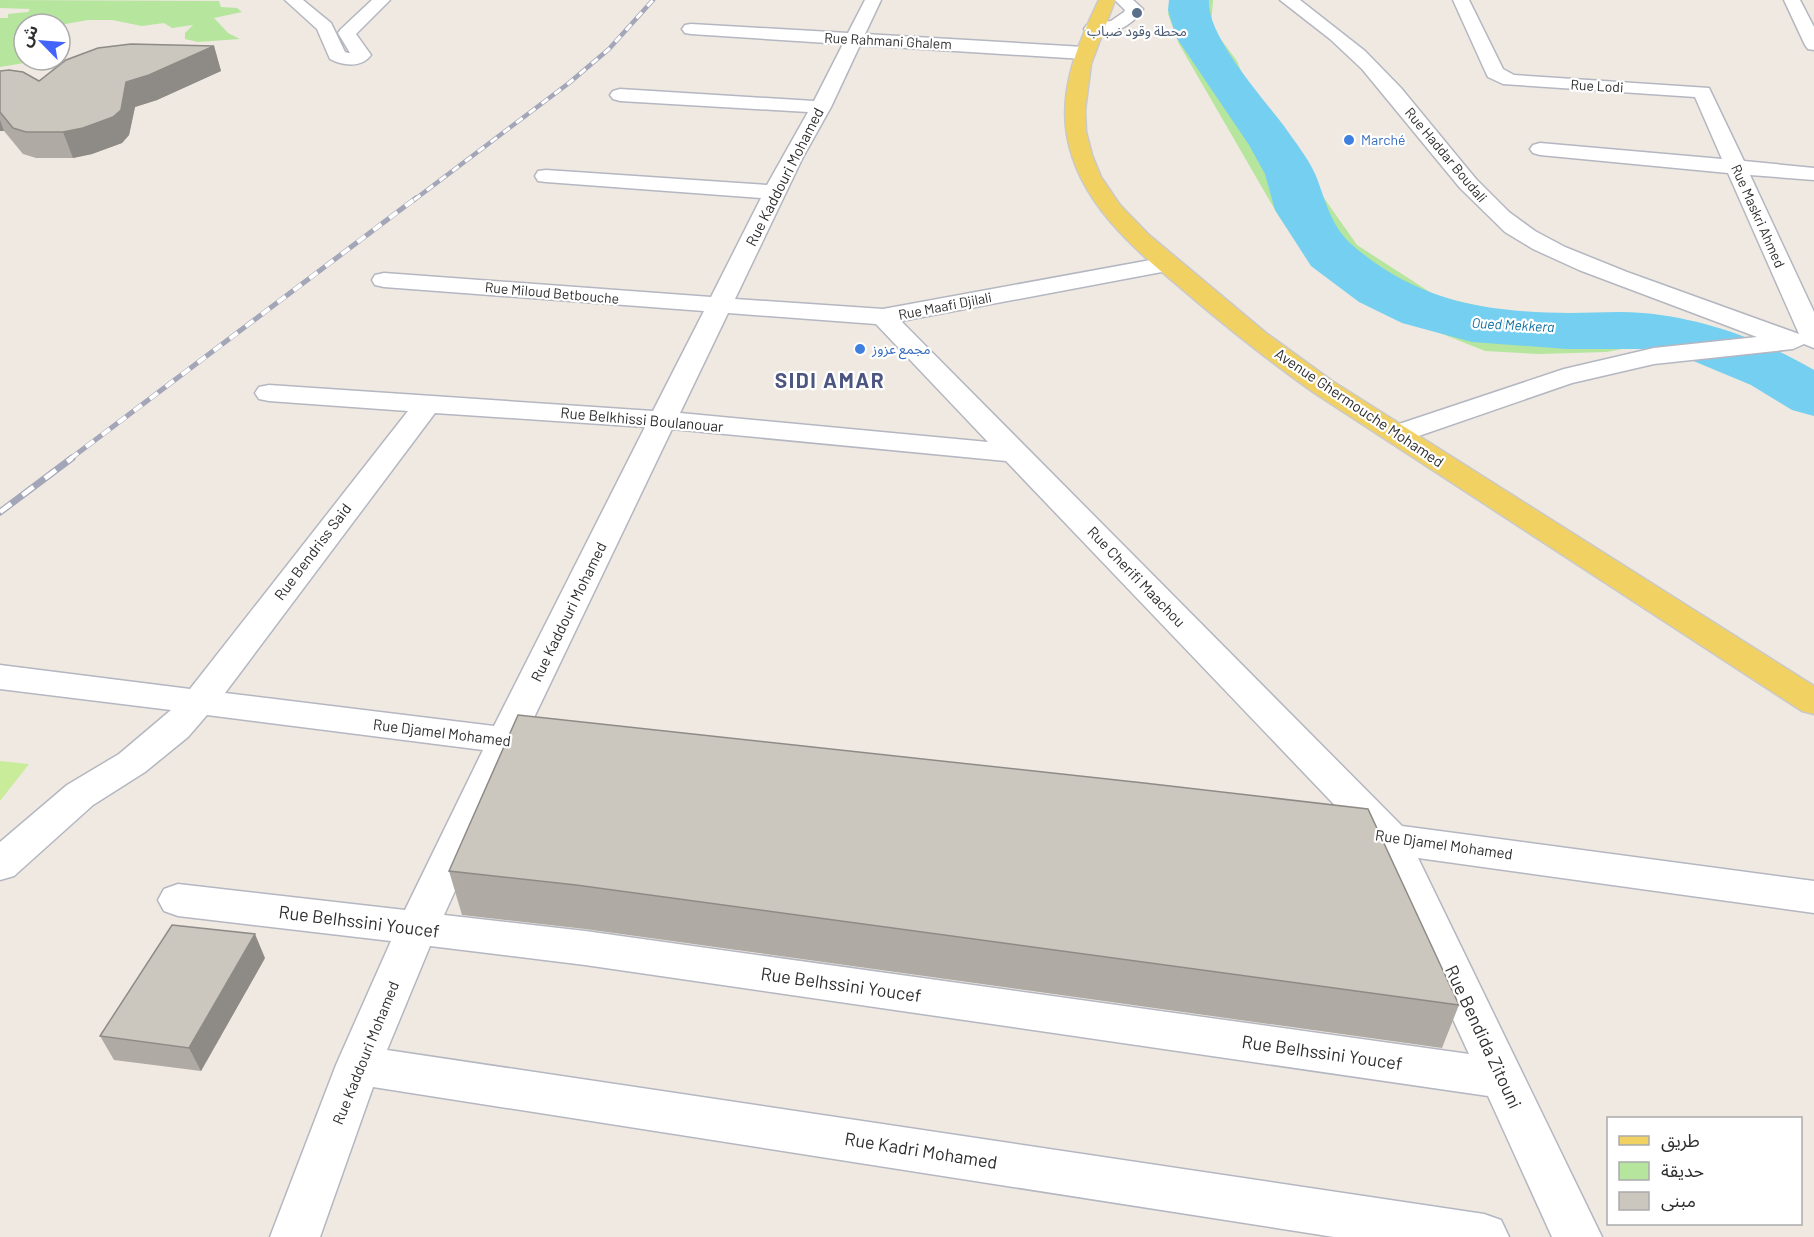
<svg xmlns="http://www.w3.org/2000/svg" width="1814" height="1237" viewBox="0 0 1814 1237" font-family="Barlow,'Noto Sans Arabic',sans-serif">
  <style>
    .green { fill: #b6e59e }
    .pitch { fill: #c9ec9a }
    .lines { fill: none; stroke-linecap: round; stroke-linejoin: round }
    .river { fill: #75cff0; fill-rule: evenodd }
    .minor-casing { stroke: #b4b7c1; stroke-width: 3 }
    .major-casing { stroke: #c9c9c9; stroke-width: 3 }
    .minor { fill: #fff; fill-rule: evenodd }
    .major { fill: #f2d163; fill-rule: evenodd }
    .rail-far2-casing { stroke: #a3a6b8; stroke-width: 4.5 }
    .rail-far1-casing { stroke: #a3a6b8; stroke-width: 5 }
    .rail-casing { stroke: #a3a6b8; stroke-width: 7 }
    .rail-far2 { stroke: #fff; stroke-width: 3; stroke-dasharray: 8; stroke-linecap: butt }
    .rail-far1 { stroke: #fff; stroke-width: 4; stroke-dasharray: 10; stroke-linecap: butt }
    .rail { stroke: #fff; stroke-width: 4.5; stroke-dasharray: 14; stroke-linecap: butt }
    .wall { fill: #afaba4 }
    .shaded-wall { fill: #8e8b86 }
    .building { fill: #cbc7bf; stroke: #8e8b86; stroke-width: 1.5 }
    .service-dot { fill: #5c6f8a; stroke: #fff; stroke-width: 2 }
    .shop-dot { fill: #3f7fe0; stroke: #fff; stroke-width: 2 }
    .labels { text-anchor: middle; stroke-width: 4.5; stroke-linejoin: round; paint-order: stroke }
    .far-service-label { font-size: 14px; fill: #4e5e75; stroke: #fff }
    .far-street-label { font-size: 14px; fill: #2e2e2e; stroke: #fff }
    .far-shop-label { font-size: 14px; fill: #366cbe; stroke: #fff; text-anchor: start }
    .far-water-label { font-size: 14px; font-style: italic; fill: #0d6fa3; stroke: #fff }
    .street-label { font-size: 15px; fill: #2e2e2e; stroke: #fff }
    .near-street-label { font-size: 18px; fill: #2e2e2e; stroke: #fff }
    .district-label { font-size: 21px; font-weight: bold; letter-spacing: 1.5px; fill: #4d5680; stroke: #fff }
  </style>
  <rect width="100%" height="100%" fill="#efe9e1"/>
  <g class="green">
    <path d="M0,0l219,1 2,6 16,1 5,4 -28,6 14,15 12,6 -42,3 -13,-3v-6l8,-8 -21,3 -8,-5 -22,3 -30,-6h-24l-28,5 -36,-1v36h19l-43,7v-49h8v-4l20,-2 2,-3 -30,-1z"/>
    <path d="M1171,0h11l-1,11 -3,7 14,4 -5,7 15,31 20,19 18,45 24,17 25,26 -12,20 24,23 -8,13 19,16 23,12 -3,-16 -35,-15 16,-11 -29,-23 12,-17 -15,-20 -32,-23 -16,-27 -6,-24c-24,-18 -34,-20 -29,-53l-17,-6 12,-4 1,-10 -4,-2h23l-2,26 26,35 12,30 108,154 79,51 96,22 166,17 -92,17 -67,2 -54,-3 -100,-40 4,-11 -17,2 -47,-30 -22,-21 -25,-36 -99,-171 -11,-30z"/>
  </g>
  <path class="pitch" d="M0,761l29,3 -29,37z"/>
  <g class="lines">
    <path class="river" d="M1169,0h40c-3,35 53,97 75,126 11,16 25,33 32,50 9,23 15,50 35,68 67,58 134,68 219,69 24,0 49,-2 73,0 59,5 120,27 171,57v46l-22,-6 -41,-25 -72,-30 -36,-6h-76l-95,-7 -70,-19 -43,-21 -48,-36 -36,-56 -10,-36 -16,-29 -73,-108 -8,-27z"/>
    <defs>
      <g id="minor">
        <path d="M285,0h18l28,23 14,29 3,1h2l-12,-20 3,-4 31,-29h18l-34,34 15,21c-9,13 -28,11 -41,4l-13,-30z"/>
        <path d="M865,0h16l-16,34 219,13 6,2 3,4 -3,4 -6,2 -224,-14 -29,62 -29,52 -67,140 148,10 284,-52 8,2 4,5 -4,5 -8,2 -266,50 501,505 412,55v32l-396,-55 184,379h-50l-64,-141 -903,-131 -155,-19 -43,104 1097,164 17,6 8,17h-175l-961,-150 -53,150h-50l66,-172 55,-124 -213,-25 -14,-5 -6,-11 6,-11 14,-5 227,26 78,-160 -276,-35 -19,22 -43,35 -52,33 -79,71 -14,4v-38l67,-57 52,-31 52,-44 -171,-21v-24l190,24 218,-278 -139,-10 -10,-2 -4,-6 4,-6 10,-2 384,26 51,-100 -320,-24 -9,-2 -3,-5 3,-5 9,-2 327,24 50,-99 -215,-16 -8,-1 -3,-5 3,-5 8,-1 221,15 41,-73 -188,-11 -7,-2 -3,-4 3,-4 7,-2 194,12 29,-57 -152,-10 -6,-1 -3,-4 3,-4 6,-1 157,9zM728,313l148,11 112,118 -308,-29zM435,413l210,14 -151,299 -269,-33zM672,429l334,32 342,358 -11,-1 -14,4 -5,10 5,10 53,10 93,202 -884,-123 -141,-16 73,-161 35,5 13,-4 5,-9 -5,-9 -37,-7z"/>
        <path d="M1115,0h18l10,9c-11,18 -35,29 -56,24l-3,-4 3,-4 24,-4 13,-9 1,-2z"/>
        <path d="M1280,0h20l65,51 36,37 75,91 33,33 26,19 30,16 62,25 172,62 -71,-161 -188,-18 -7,-2 -3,-4 3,-4 7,-2 182,16 -27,-62 -192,-13 -15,-7 -2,-4 -33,-73h16l34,69 11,6 195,13 35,73 70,7v12l-64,-5 64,137v36l-10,-4 -11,5 -139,15 -82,19 -165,57 -10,2 -10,-2 -4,-6 4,-6 177,-59 90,-21 103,-11 -178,-67 -46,-21 -28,-17 -45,-44 -98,-119 -32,-30z"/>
        <path d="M1784,0h16l14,27v23l-6,-1 -3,-4z"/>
      </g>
      <path id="major" d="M1099,0h16l-24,64 -6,46 1,22 6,23 9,22 19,28 29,30 117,98 66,48 482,305v28l-12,-3 -489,-319c-41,-29 -80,-60 -118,-92 -53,-45 -116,-93 -128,-165 -8,-47 12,-94 32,-135z"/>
    </defs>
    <use href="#minor" class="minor-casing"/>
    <use href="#major" class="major-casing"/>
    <use href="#minor" class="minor"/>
    <use href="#major" class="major"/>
    <defs>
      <path id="rail-far2" d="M414,200l155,-117 40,-34 44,-49"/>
      <path id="rail-far1" d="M70,459l346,-261"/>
      <path id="rail" d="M0,512l72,-54"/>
    </defs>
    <use href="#rail-far2" class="rail-far2-casing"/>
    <use href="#rail-far1" class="rail-far1-casing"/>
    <use href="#rail" class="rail-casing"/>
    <use href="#rail-far2" class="rail-far2"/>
    <use href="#rail-far1" class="rail-far1"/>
    <use href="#rail" class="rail"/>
  </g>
  <g class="wall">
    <path d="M214,46l7,25 -64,29 -22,7 -6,28 -7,8 -30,11 -19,4h-37l-13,-4 -19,-23h-4v-60l39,10z"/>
    <path d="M518,715l941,290 -17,43 -857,-119 -123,-14 -13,-44z"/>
    <path d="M265,958l-64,113 -87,-11 -14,-24z"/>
  </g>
  <g class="shaded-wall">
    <path d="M214,46l7,25 -64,29 -22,7 -6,28 -7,8 -30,11 -19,4 -10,-26 63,-50z"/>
    <path d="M0,120l4,11h-4z"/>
    <path d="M255,934l10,24 -64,113 -12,-23z"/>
  </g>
  <g class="building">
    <path d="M131,44l83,2 -65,29 -23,7 -5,28 -8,7 -30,11 -20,4h-37l-13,-4 -13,-16v-41l9,-1 14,2 16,9 27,-21 32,-12z"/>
    <path d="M518,715l626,68 224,26 91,196 -883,-120 -127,-14z"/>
    <path d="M172,925l83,9 -66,114 -89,-12z"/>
  </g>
  <circle class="service-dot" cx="1137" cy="13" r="6"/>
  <g class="shop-dot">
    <circle cx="1349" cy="140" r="6"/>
    <circle cx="860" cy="349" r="6"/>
  </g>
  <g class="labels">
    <g class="far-service-label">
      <text x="1137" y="36">محطة وقود ضباب</text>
    </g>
    <g class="far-street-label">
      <text transform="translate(888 41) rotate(3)" y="5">Rue Rahmani Ghalem</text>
      <text transform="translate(1597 86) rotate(3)" y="5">Rue Lodi</text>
      <text transform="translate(1446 155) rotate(50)" y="5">Rue Haddar Boudali</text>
      <text transform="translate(1758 216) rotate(66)" y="5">Rue Maskri Ahmed</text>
      <text transform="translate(552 293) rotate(5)" y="5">Rue Miloud Betbouche</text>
      <text transform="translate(945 306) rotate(-11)" y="5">Rue Maafi Djilali</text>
    </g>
    <g class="far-shop-label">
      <text x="1361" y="145">Marché</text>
      <text x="872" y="354">مجمع عزوز</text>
    </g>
    <g class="far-water-label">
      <text transform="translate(1513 325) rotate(3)" y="5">Oued Mekkera</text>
    </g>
    <g class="street-label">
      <text transform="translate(785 177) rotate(-63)" y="5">Rue Kaddouri Mohamed</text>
      <text transform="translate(1359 408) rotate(34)" y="5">Avenue Ghermouche Mohamed</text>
      <text transform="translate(642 420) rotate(5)" y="5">Rue Belkhissi Boulanouar</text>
      <text transform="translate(313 552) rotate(-53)" y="5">Rue Bendriss Said</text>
      <text transform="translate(1136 577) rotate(46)" y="5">Rue Cherifi Maachou</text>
      <text transform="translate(569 612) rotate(-64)" y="5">Rue Kaddouri Mohamed</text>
      <text transform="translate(442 733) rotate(7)" y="5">Rue Djamel Mohamed</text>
      <text transform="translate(1444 845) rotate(8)" y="5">Rue Djamel Mohamed</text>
      <text transform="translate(366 1053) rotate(-68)" y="5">Rue Kaddouri Mohamed</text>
    </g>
    <g class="near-street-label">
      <text transform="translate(359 922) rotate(7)" y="6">Rue Belhssini Youcef</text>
      <text transform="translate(841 985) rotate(8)" y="6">Rue Belhssini Youcef</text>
      <text transform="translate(1483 1037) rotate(65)" y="6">Rue Bendida Zitouni</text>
      <text transform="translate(1322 1053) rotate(8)" y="6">Rue Belhssini Youcef</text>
      <text transform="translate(921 1151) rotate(9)" y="6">Rue Kadri Mohamed</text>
    </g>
    <g class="district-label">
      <text x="830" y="388">SIDI AMAR</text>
    </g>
  </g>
  <rect x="1607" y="1117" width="195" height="108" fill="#ffffff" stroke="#ababab" stroke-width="1.5"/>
  <rect x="1619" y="1136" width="30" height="9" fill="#f2d163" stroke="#ababab" stroke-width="1.5"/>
  <text x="1661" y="1147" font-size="18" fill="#2e2e2e">طريق</text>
  <rect x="1619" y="1162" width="30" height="18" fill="#b6e59e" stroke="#ababab" stroke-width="1.5"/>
  <text x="1661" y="1177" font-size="18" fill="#2e2e2e">حديقة</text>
  <rect x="1619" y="1192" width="30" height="18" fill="#cbc7bf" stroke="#ababab" stroke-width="1.5"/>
  <text x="1661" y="1207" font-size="18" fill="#2e2e2e">مبنى</text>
  <g transform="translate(42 42) rotate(295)"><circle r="28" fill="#ffffff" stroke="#ababab" stroke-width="1.5"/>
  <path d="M0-4.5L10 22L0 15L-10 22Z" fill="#4264fb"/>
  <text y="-9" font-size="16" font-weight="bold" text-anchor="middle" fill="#2e2e2e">ش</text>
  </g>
</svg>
